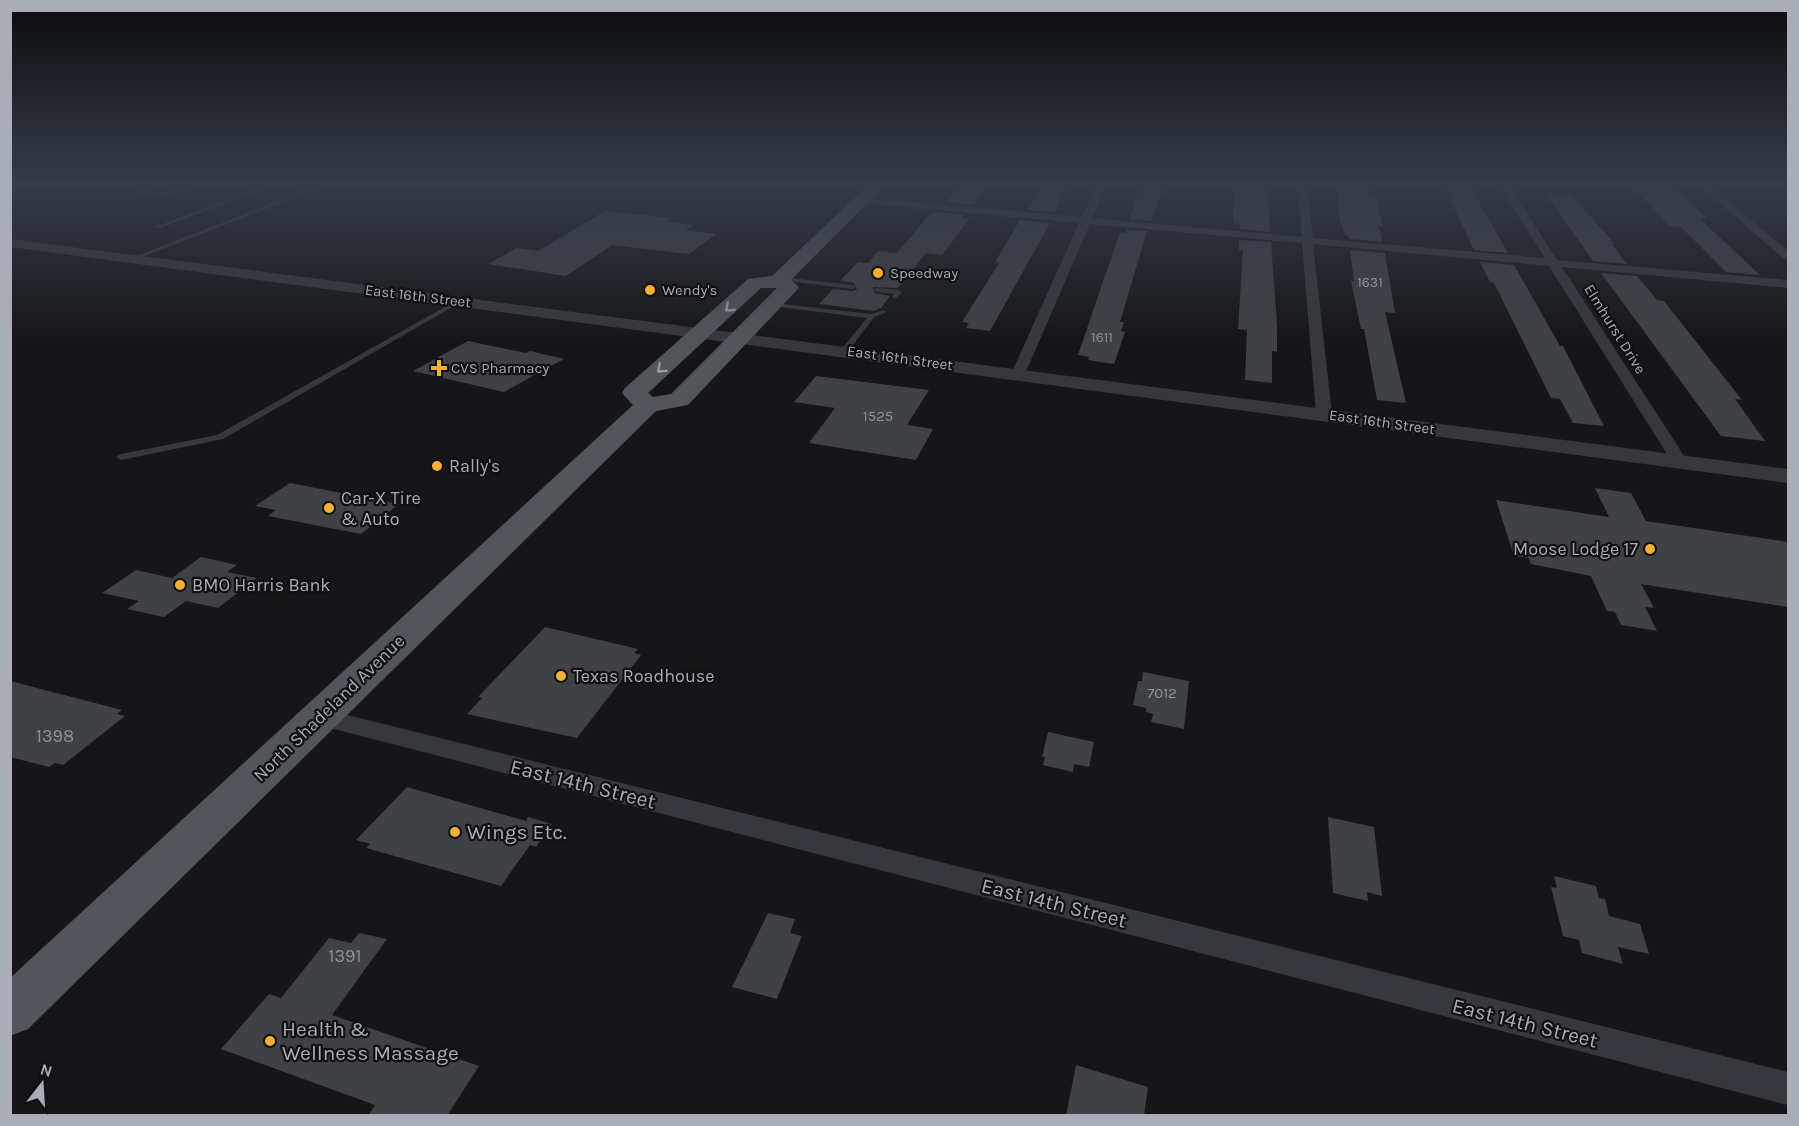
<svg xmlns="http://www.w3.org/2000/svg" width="1799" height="1126" viewBox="0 0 1799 1126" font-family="Karla,sans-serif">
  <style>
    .building { fill: #404145 }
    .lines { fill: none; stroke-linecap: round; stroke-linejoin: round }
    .service { fill: #37383d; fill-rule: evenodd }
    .minor { fill: #37383d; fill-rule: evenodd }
    .tertiary { fill: #37383d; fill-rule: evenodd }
    .primary { fill: #53555c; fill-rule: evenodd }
    .oneway { stroke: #979ba6 }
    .poi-dot { fill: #f2b134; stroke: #111113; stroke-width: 2 }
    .labels { text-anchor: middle; stroke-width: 4.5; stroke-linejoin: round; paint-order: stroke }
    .far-number-label { font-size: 14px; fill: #8e929b }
    .far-poi-label { font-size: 15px; fill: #a8adb8; stroke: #111113; text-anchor: start }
    .far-street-label { font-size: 15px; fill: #a8adb8; stroke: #111113 }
    .number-label { font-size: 15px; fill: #8e929b }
    .poi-label { font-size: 18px; fill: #a8adb8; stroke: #111113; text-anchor: start }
    .street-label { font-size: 18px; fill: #a8adb8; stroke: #111113 }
    .near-number-label { font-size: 18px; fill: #8e929b }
    .near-street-label { font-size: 21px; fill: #a8adb8; stroke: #111113 }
    .near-poi-label { font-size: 21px; fill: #a8adb8; stroke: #111113; text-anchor: start }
  </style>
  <rect width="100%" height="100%" fill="#161618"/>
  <g class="building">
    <path d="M961,184h27l-16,21 -26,-3z"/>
    <path d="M1046,184l22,1 -13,27 -28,-2z"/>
    <path d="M1141,184h24l-14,37 -21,-2z"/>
    <path d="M1234,184h33l3,48 -30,-3v-5l-7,-1z"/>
    <path d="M1336,184l32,2 2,8 5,1 8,31h-4l3,16 -33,-3 -1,-3 -3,-1 -3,-12h-2z"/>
    <path d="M1629,184h41l37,34h-8l61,57 -34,-3 -45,-45 -11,-1z"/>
    <path d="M1444,185l26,2 38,66 -34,-3z"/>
    <path d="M1545,193l26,2 44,49 -4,-1 16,21 -34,-3z"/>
    <path d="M605,211l68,7 -6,4 27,3 -9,5 31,4 -27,20 -77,-9 -46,31 -78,-12 28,-16 22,3z"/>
    <path d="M938,212l27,3 -2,3h7l-28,37 -16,-2 -28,35 -25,-1 1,6 16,3 -9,12 -7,3 -55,-7 14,-15 20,2 4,-2 -3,-6 -14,-2 18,-19 10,1 10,-12 19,2 33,-39z"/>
    <path d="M1020,220l30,3 -60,108 -24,-3 3,-5 -7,-1 37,-59h-3l1,-4z"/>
    <path d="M1127,230l20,1 -27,91h4l-3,9 4,1 -11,32 -26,-4 1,-3 -11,-2 42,-123 6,1z"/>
    <path d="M1239,240l32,2 6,83v27l-5,-1v32l-27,-3 2,-50 -9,-1 5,-79h-4z"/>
    <path d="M1350,250l35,3 10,60 -10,-1 21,91 -29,-3 -13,-71h-3l-10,-48h3z"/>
    <path d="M1480,262l34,3 46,81h3l41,80 -31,-3 -13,-24 -9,-1 -57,-115 -4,-1z"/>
    <path d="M1601,273l36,3 20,24 7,1 78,99 -7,-1 30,42 -44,-5z"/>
    <path d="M468,341l58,12 4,-2 34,8 -60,33 -91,-21z"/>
    <path d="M816,376l113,14 -22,35 26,4 -17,31 -107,-17 26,-35 -41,-6z"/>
    <path d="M290,483l109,21 -38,30 -93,-18 8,-6 -21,-4z"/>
    <path d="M1595,488l36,5 15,28 142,21v65l-147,-23 13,24 -9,-1 12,24 -36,-6 -6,-13 -8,-1 -16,-35 -60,-12 -2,-6 -15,-2 -18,-56 113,17z"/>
    <path d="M201,557l36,8 -10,7 30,6 -39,30 -32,-7 -22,16 -37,-8 12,-8 -37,-8 34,-23 36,8z"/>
    <path d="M545,627l93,22 -4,4 7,2 -64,83 -110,-24 15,-16 -4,-1z"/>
    <path d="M1143,672l46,9 -5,48 -33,-7 2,-8 -7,-2v-4l-13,-3 5,-24h4z"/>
    <path d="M10,681l112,29 -5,4 8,2 -62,49 -8,-2 -6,4 -39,-10z"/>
    <path d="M1048,732l46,10 -5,25 -15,-3 -1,8 -30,-7 2,-8h-3z"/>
    <path d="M407,787l119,34 2,-4 24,7 -16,23 -6,-2 -29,41 -135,-38 4,-4 -14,-4z"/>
    <path d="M1328,817l46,10 8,69 -15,-4 1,9 -35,-8z"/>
    <path d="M1554,876l42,10 3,12 6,1 4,17 31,8 9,30 -31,-7 5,17 -41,-11 -3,-13 -16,-4 -12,-49 6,1z"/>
    <path d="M768,913l27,6 -5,14 12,3 -25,63 -45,-12z"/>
    <path d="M359,933l28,6 -55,76 147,51 -32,50h-79l7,-11 -154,-56 48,-55 12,4 48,-60 22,5z"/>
    <path d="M1076,1065l72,22 -4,29h-78z"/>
  </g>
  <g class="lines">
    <g class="service">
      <path d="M158,184h7l-19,7 21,2 29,-9h7l-36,13 -32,-5z"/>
      <path d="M268,184h7l-115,44 -5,-1z"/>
      <path d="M322,184h7l-195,76 -5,-1z"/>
      <path d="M780,277l73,8 3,2 -3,2 -75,-9 -1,-1z"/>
      <path d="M876,288l23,2 3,2 -7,7 -3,-2 2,-3 -20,-3v-2z"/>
      <path d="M459,299l3,2 -1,1 -238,137 -102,21 -5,-3 5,-3 96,-19z"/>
      <path d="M774,303l97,11 12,-4 4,2 -13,5 -27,36h-3l-4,-2 27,-33 -95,-12 -1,-1z"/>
    </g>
    <g class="minor">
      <path d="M1097,184h10l-15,34 210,19 -5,-53h10l6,54 232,20 -47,-74h10l49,76 231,20v8l-226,-21 126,195 -8,5 -8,-5 -123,-196 -236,-22 19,170 -8,5 -8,-5 -14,-171 -212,-19 -65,150 -7,4 -7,-4 68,-151 -218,-20 -5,-3 5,-3 221,20z"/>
      <path d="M1698,184h10l80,67v9l-4,-1z"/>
      <path d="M319,708l1469,364v33l-1477,-382 -4,-6 4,-6z"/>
    </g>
    <path class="tertiary" d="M10,239l1778,230v14l-1778,-236z"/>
    <path class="primary" d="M869,184h17l-95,96 8,7 -3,4 -108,114 -32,6 -628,618 -18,7v-58l623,-573 -11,-12 3,-5 123,-109 24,-3zM761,288h16l-106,106 -18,3 -5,-4z"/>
  </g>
  <defs><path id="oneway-chevron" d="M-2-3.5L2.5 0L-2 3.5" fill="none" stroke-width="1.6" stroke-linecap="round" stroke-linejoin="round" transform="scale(1.5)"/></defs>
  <g class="oneway">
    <use href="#oneway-chevron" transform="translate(729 308) rotate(138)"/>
    <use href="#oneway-chevron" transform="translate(661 369) rotate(138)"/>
  </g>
  <linearGradient id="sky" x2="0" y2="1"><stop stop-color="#0c0c0d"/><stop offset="0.54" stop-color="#363c48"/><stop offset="1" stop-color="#363c48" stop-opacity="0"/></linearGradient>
  <rect width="1799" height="341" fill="url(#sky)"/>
  <g class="poi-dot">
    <circle cx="878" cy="273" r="6"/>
    <circle cx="650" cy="290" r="6"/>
    <path d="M436 359h6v6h6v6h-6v6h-6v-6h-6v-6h6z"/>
    <circle cx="437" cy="466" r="6"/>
    <circle cx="329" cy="508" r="6"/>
    <circle cx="1650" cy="549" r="6"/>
    <circle cx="180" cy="585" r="6"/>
    <circle cx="561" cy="676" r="6"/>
    <circle cx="455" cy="832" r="6"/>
    <circle cx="270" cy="1041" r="6"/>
  </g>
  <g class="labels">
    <g class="far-number-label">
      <text x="1370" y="287">1631</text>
      <text x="1102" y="342">1611</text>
    </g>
    <g class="far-poi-label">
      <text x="890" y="278">Speedway</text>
      <text x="662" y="295">Wendy's</text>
      <text x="451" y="373">CVS Pharmacy</text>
    </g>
    <g class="far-street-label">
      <text transform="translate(418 296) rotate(7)" y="5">East 16th Street</text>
      <text transform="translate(1615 329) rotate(58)" y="5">Elmhurst Drive</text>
      <text transform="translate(900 358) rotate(8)" y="5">East 16th Street</text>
      <text transform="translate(1382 422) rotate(8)" y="5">East 16th Street</text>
    </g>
    <g class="number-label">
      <text x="878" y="421">1525</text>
      <text x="1162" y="698">7012</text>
    </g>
    <g class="poi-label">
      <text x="449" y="472">Rally's</text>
      <text x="341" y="504">Car-X Tire<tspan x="341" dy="21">&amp; Auto</tspan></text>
      <text x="1638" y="555" text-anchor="end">Moose Lodge 17</text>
      <text x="192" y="591">BMO Harris Bank</text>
      <text x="573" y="682">Texas Roadhouse</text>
    </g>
    <g class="street-label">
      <text transform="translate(329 708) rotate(-44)" y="6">North Shadeland Avenue</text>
    </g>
    <g class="near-number-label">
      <text x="55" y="742">1398</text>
      <text x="345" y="962">1391</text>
    </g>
    <g class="near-street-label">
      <text transform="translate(583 784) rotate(14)" y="7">East 14th Street</text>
      <text transform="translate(1054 903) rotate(14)" y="7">East 14th Street</text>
      <text transform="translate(1525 1023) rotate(14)" y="7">East 14th Street</text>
    </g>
    <g class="near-poi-label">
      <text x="467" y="839">Wings Etc.</text>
      <text x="282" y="1036">Health &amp;<tspan x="282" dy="24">Wellness Massage</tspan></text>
    </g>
  </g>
  <rect width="1799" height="1126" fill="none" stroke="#a8adb8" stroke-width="24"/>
  <g transform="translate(42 1084) rotate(17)" stroke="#111113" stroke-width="4.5" paint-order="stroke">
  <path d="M0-4.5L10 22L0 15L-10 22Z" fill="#a8adb8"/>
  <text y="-9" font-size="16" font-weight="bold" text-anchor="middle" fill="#a8adb8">N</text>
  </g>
</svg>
